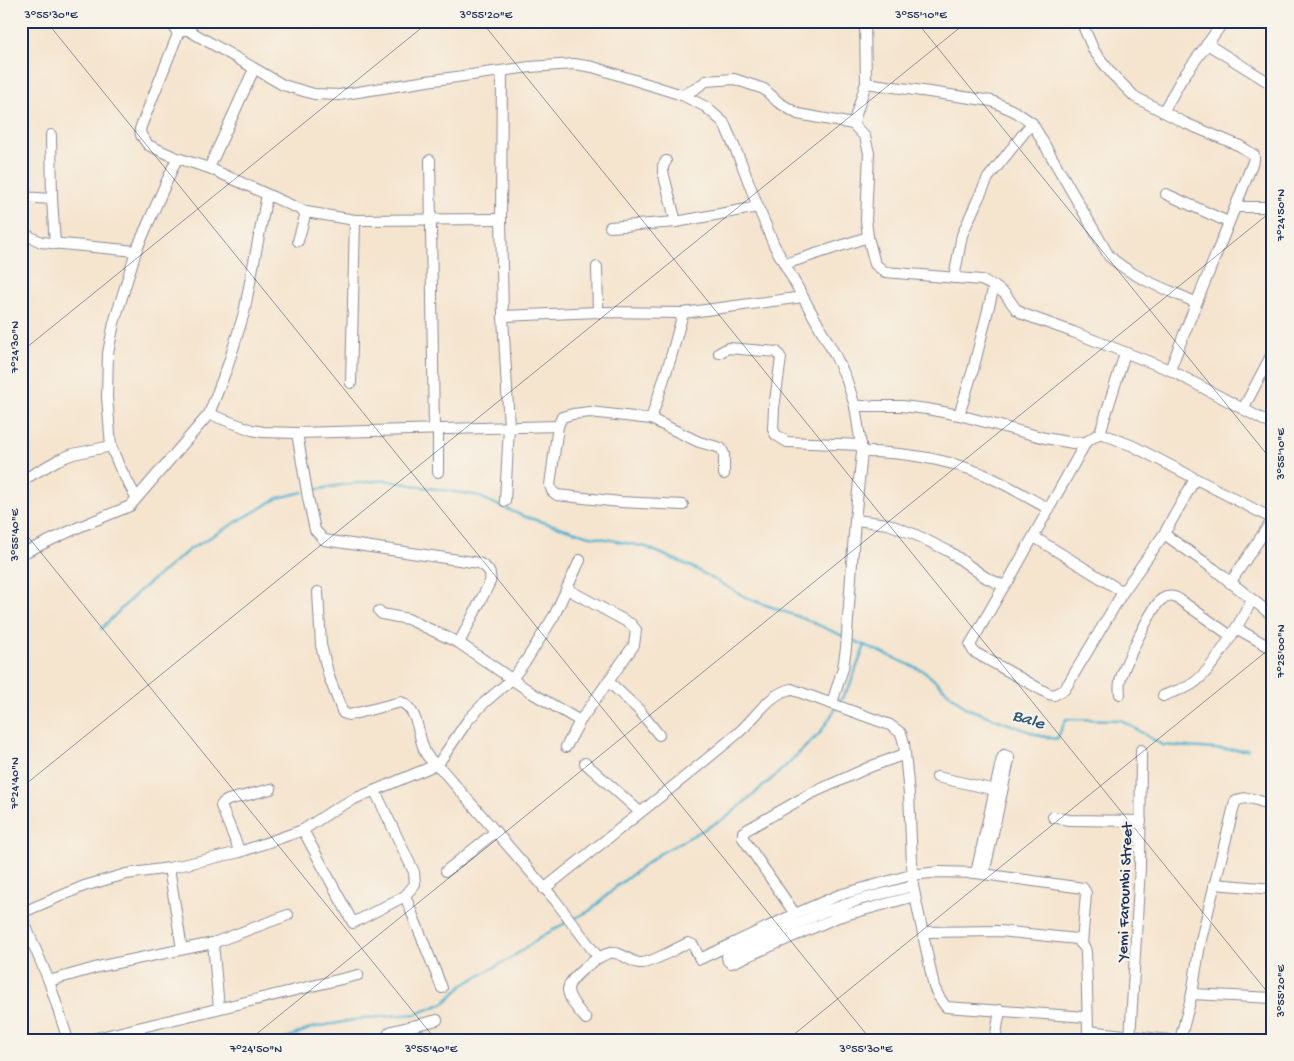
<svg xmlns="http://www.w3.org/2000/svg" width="1294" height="1061" viewBox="0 0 1294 1061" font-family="'Gochi Hand',sans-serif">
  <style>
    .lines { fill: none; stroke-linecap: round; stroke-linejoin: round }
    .stream { stroke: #50b2cf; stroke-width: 2.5 }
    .minor-casing { stroke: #888a96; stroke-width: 12 }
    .minor { stroke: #fff; stroke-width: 10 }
    .ticks { fill: none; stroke: #1b2f5e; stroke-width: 1; stroke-opacity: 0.45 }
    .labels { text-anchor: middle; stroke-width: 5; stroke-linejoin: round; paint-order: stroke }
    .street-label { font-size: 16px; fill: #1b2f5e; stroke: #f7f3e8 }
    .water-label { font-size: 18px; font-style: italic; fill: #2b5680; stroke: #f7f3e8 }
    .neatline { fill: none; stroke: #1b2f5e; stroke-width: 2 }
    .ticks-label { font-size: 12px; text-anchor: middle; fill: #1b2f5e }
  </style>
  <rect width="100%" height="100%" fill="#f7f3e8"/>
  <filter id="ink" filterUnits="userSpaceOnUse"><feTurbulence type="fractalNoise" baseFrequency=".02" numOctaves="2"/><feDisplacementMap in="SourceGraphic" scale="10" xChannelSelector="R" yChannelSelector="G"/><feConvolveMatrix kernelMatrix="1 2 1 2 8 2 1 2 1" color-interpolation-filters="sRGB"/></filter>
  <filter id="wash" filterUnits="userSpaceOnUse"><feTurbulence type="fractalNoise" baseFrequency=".0096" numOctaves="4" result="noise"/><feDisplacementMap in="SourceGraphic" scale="20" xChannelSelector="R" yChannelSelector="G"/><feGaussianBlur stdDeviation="1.12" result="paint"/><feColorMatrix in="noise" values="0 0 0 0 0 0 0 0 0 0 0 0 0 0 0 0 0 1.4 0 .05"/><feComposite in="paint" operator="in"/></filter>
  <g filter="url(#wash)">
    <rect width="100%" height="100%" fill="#f5e4ce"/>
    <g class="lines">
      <g class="stream">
        <path d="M309,491l32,-6 43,-5 39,7 52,8 48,21 63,19 60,12 48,21 53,30 60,22 36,16"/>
        <path d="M101,629l36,-36 53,-44 88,-51 25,-6"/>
        <path d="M850,639l74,32 42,37 75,28 16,3 9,-20 55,1 41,25 52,4 34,1"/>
        <path d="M839,703l11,-18 15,-40"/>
        <path d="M572,920l19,-10 26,-24 42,-32 68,-37 48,-41 45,-43 16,-25"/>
        <path d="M282,1040l29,-12 54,-10 51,-4 28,-11 19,-18 48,-27 33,-23 23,-13"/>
      </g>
    </g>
  </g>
  <g filter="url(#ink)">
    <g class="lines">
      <defs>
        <g id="minor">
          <path d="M171,21l7,13"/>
          <path d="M1081,21l13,30 18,23 23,23 50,26 55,23 14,9v4c-27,71 -57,140 -84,211"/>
          <path d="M1207,44l66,41"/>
          <path d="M502,71l-1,148 2,97 6,111 -4,74"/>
          <path d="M866,83l126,18 24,11 16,11 77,133c24,22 57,33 86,46"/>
          <path d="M682,95l24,12 18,16 17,39 17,45 16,38 60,108 12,25 9,28 7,46 -7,68 -9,128 -3,20 -11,35"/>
          <path d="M1163,112l18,-32 43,-59"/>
          <path d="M853,124l13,-41 -1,-62"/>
          <path d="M51,135l1,64 3,45"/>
          <path d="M430,160l4,269"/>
          <path d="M666,161l-3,5v6l13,50"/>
          <path d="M209,168l45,-99"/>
          <path d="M1166,194l62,28"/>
          <path d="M21,197l31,2"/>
          <path d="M1236,207h37"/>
          <path d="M501,219l-146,1 -49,-8 -97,-44 -32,-10 -29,-13 -7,-10 -1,-6 38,-95 4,-4h6l95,55 31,9 25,1 88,-14 103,-14 44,-3 19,3 89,28 13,-6 11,-8 28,-2 30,10 14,13 20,12 55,10 12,13 4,16 -3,67 2,17 7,27 10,8 96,8 13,6 11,8 11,15 7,5 50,18 97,38 103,55"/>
          <path d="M610,227l66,-5 82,-15"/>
          <path d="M21,232l20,10 95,9"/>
          <path d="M298,241l8,-29"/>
          <path d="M785,264l83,-27"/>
          <path d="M597,267l1,45"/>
          <path d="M954,278l8,-43 16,-36 10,-21 44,-55"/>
          <path d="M503,316l95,-4 85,1 120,-16"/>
          <path d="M719,353l9,-5 49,4 4,6 -7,50 -1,21 3,6 11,7 74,3"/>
          <path d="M351,383l4,-163"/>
          <path d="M855,406h47l25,3 32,6 86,23 28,5 13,-1 14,-9 33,13 140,73 -43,64"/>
          <path d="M1243,409l30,-57"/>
          <path d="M209,414l43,16 11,2 34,1 261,-7 4,-9 11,-3 17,-2 61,7 48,23 22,6 3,6v20"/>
          <path d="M959,415l14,-45 21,-84"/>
          <path d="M651,419l20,-62 12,-44"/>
          <path d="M558,426l-8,59 2,6 5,4 63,7 63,3"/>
          <path d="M438,429v43"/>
          <path d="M297,433l11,65 7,32 9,10 155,23c9,5 13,9 11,19l-31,61"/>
          <path d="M1100,433l25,-80"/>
          <path d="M1086,442l-77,138 -5,6 -34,59 4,7 75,42 5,1 11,-6 58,-97 41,-58 31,-55"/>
          <path d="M862,452c41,0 83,7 121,22 23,10 44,23 66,35"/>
          <path d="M21,481l37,-21 15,-6 38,-8"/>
          <path d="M136,497l-17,-31 -8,-20 -4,-49 1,-44 6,-30 22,-72 41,-93"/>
          <path d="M855,520l33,4 28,11 34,17 35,25 19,9"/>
          <path d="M1164,534l50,35 59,47"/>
          <path d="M1034,537l89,55"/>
          <path d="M21,554l58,-27 51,-21 79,-92 19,-49 16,-52 23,-118"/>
          <path d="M318,592l3,53 8,32 14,36 6,2 52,-13c19,9 16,35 25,52 4,7 12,11 17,17l112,129 43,57"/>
          <path d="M379,611l3,3 26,5 51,24 73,50 48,28 54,-76 2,-15 -5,-6 -64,-35"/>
          <path d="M1236,628l37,21"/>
          <path d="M608,681l31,29 20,25"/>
          <path d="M1120,694c-1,-6 -1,-10 1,-16 4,-14 31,-72 41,-79 7,-4 12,-3 18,1l51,36"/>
          <path d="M1163,696c8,-4 18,-6 26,-10 22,-11 51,-64 63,-86"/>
          <path d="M566,747l14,-26"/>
          <path d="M585,763l55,49"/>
          <path d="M937,777l63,14"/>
          <path d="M375,791l39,81 1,12 -10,12 37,92"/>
          <path d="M1053,817l16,3 72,1"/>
          <path d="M303,830l50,93 52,-27"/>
          <path d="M240,852l-19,-46 2,-3 5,-3 43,-11"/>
          <path d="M169,868l13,81"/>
          <path d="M446,871l49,-39"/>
          <path d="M976,873l26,-115 2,-3 5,2v3l-25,114"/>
          <path d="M1214,884l59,5"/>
          <path d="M913,886l-54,14 -33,11 -88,39 -11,6 1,5 3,2 3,-1 104,-45 77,-21"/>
          <path d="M544,889c65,-52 130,-102 193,-155 18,-15 31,-40 54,-45l99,36 11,8 3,10 5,51 4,92 21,101 5,10 7,10 141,10"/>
          <path d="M21,913l63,-27 42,-12 43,-6 71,-16 63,-22 32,-21 19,-10 84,-35 30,-44 16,-17 28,-24 15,-20 27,-43 26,-56"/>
          <path d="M795,914l-52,-76v-6l67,-38 62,-28 33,-12"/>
          <path d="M21,915l28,66 19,59"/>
          <path d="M924,932l76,-1 77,8 8,9 1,4 2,79 -2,9"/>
          <path d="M213,943l6,65"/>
          <path d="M49,981l53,-15 111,-23 75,-28"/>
          <path d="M1192,994l81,4"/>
          <path d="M586,1019c-7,-8 -17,-19 -18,-29 0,-12 31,-35 42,-37 12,-2 21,11 32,10 12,-1 34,-15 46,-20l5,2 7,14 95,-45 44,-19 72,-20 29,-3 36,1 107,15 3,5 -4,51"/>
          <path d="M1088,1031l81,9"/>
          <path d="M88,1040l270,-65"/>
          <path d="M385,1040l4,-7 3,-2 45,-11"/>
          <path d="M995,1040l5,-30"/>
          <path d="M1130,1040l10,-173 1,-117"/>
          <path d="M1180,1040l12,-46 8,-50 35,-142c11,-9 26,0 38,4"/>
        </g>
      </defs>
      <use href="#minor" class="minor-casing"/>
      <use href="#minor" class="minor"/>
    </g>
  </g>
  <path class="ticks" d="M46,21l825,1019M481,21l792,978M916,21l357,441M21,352l409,-331M21,528l415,512M21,788l947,-767M249,1040l1024,-830M787,1040l486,-394"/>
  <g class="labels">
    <g class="street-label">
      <text transform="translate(1123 892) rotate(-88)" y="6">Yemi Farounbi Street</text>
    </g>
    <g class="water-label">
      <text transform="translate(1029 718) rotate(18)" y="6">Bale</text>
    </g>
  </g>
  <rect width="1294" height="1061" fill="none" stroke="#f7f3e8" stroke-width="55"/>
  <rect x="28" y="28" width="1238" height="1006" class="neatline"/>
  <g class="ticks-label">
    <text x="51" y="18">3°55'30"E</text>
    <text x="486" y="18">3°55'20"E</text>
    <text x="921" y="18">3°55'10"E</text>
    <text transform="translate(1280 215) rotate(-90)" y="4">7°24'50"N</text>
    <text transform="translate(14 347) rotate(-90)" y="4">7°24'30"N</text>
    <text transform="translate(1280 454) rotate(-90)" y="4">3°55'10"E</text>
    <text transform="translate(14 535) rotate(-90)" y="4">3°55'40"E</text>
    <text transform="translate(1280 651) rotate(-90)" y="4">7°25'00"N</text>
    <text transform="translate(14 783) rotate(-90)" y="4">7°24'40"N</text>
    <text transform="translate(1280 991) rotate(-90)" y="4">3°55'20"E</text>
    <text x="256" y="1052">7°24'50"N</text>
    <text x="431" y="1052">3°55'40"E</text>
    <text x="866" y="1052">3°55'30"E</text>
  </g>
</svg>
